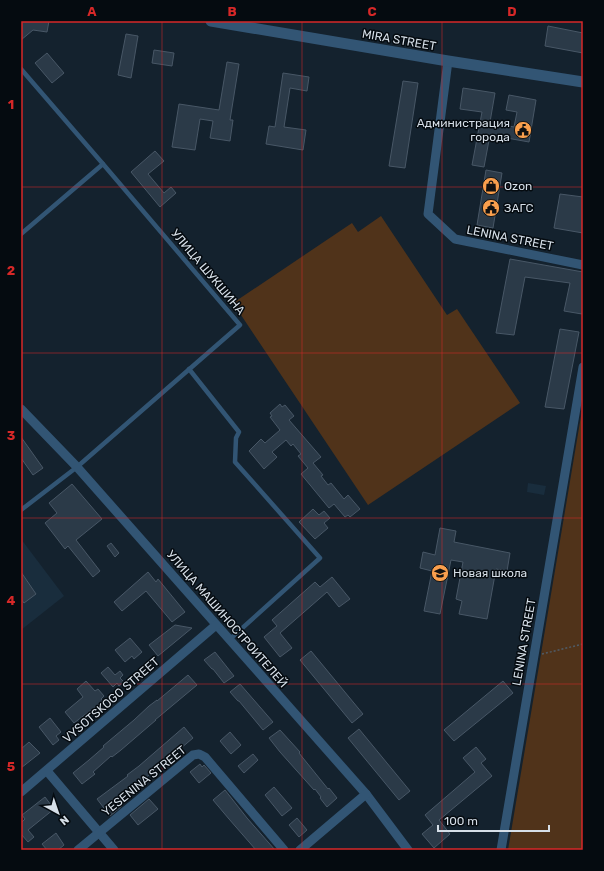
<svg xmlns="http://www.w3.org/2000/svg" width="604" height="871" viewBox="0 0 604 871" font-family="Rubik,sans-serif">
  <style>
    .built { fill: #192d3d }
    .green { fill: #50331a }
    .building { fill: #2b3a48; stroke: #485766 }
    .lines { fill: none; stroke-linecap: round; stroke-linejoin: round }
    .path { stroke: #505c67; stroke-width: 1.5; stroke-dasharray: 2 2; stroke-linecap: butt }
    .service { stroke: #325574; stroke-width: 4.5 }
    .minor { stroke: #325574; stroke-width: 9 }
    .tertiary { stroke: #325574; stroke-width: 11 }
    .grid { fill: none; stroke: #d62828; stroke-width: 1; stroke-opacity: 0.55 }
    .labels { text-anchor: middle; stroke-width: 3; stroke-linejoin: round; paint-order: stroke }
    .street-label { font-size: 12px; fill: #d6dfe8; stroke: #050b10 }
    .poi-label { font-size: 12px; fill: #d6dfe8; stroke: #050b10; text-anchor: start }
    .neatline { fill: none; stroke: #d62828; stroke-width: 1.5 }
    .grid-label { font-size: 13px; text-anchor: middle; font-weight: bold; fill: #d62828 }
  </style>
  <rect width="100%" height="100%" fill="#14222e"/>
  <g class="built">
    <path d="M528,483l18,3 -2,9 -17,-3z"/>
    <path d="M21,539l43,57 -43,34z"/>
  </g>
  <g class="green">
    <path d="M381,216l66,99 10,-6 63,94 -152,102 -135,-202 119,-80 6,9z"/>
    <path d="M583,404v446h-75z"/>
  </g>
  <g class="building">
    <path d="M21,21h28l-2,11 -14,-2 -12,10z"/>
    <path d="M548,26l35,7v20l-38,-7z"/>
    <path d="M126,34l12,2 -7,42 -13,-3z"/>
    <path d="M154,50l20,3 -2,13 -20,-3z"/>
    <path d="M47,53l17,20 -12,10 -17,-20z"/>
    <path d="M227,62l12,2 -9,56h3l-3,21 -20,-3 3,-17 -13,-2 -5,31 -23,-3 7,-43 40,6z"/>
    <path d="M283,73l26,4 -2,14 -17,-3 -6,39 22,3 -3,20 -37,-6 3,-18 6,1z"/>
    <path d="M403,81l15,2 -13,85 -16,-2z"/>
    <path d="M463,88l32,5 -5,29 24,5 3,-15 -11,-2 3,-15 27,5 -7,42 -39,-7 -6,32 -12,-2 10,-53 -22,-3z"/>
    <path d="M155,151l9,10 -16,13 16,19 7,-6 5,6 -16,14 -29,-35z"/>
    <path d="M486,170l16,3 -9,55 -16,-3z"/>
    <path d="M560,194l23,3v36l-29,-5z"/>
    <path d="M510,259l73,13v36l-1,6 -18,-3 6,-28 -45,-6 -11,58 -18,-2z"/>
    <path d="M560,329l19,3 -15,77 -19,-2z"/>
    <path d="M280,404l2,3 3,-2 9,11 -5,4 32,37 -8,6 10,12 -2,1 7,9 3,-2 13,16 4,-4 12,14 -10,8 -2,-2 -3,2 -11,-13 -5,4 -28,-34 7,-6 -10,-12 3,-2 -8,-10 -2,2 -5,-6 -14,12 5,5 -13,12 -15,-18 12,-12 4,4 15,-13 -10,-13 2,-1 -2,-3z"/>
    <path d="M21,437l22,31 -10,7 -12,-17z"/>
    <path d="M72,484l30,35 -26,21 24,31 -7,6 -25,-31 -3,3 -20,-26 12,-10 -8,-10z"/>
    <path d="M313,509l6,6 5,-4 6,7 -6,5 4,5 -13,11 -16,-17z"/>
    <path d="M440,528l16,3 -2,11 56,11 -3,18 -11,-2 -9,50 -28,-5 3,-13 -6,-2 7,-37 -12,-2 -11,54 -16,-3 8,-40 -12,-3 3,-16 12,3z"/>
    <path d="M111,543l8,10 -4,4 -8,-11z"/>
    <path d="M21,572l15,22 -12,9 -3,-4z"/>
    <path d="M148,572l8,10 2,-3 27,33 -13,10 -26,-31 -24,20 -8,-9z"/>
    <path d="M332,577l18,22 -11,8 -12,-15 -47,41 12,15 -12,9 -16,-20 13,-11 -5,-6 43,-38 5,5z"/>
    <path d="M175,625l17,3 -34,28 -9,-11z"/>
    <path d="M130,638l12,14 -8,7 -2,-3 -7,6 -10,-12z"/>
    <path d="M311,651l52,63 -11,9 -52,-63z"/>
    <path d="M215,652l19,24 -10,7 -11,-14h-1l-8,-9z"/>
    <path d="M108,667l7,8 5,-4 3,4 -3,3 4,4 -5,4 -2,-3 -4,4 -12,-14z"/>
    <path d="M188,675l9,10 -42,35h1l-35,30 -9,7 -1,-1 -18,16 2,2 -13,10 -9,-11 16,-13 15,-13 -1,-1 31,-26 15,-14 8,-6v1z"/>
    <path d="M86,681l9,10 3,-2 6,7 -3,3 2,2 -29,22 -9,-11 18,-15 -6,-8z"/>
    <path d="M503,681l10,12 -59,48 -10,-11z"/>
    <path d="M240,684l33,38 -10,8 -24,-29h-1l-8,-9z"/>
    <path d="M50,718l11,14 -5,4 3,4 -6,5 -14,-18z"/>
    <path d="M184,727l9,11 -75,63 4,5 -12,10 -13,-17 31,-23 -1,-1 12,-9z"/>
    <path d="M359,729l51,62 -11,9 -51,-62z"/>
    <path d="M280,730l20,22 -1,1 29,36 1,-1 8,10 -10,9 -7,-9 1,-1 -6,-8 -1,1 -34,-38 -11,-14z"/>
    <path d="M230,732l11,13 -10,9 -11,-13z"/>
    <path d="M29,742l11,11 -19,15v-19z"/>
    <path d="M476,747l10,12 -5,4 11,13 -53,44 11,14 -16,14 -12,-14 11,-9 -8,-10 50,-43 -12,-14z"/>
    <path d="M253,754l5,6 -14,13 -6,-7z"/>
    <path d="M200,764l2,3 2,-2 7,8 -12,10 -9,-11z"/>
    <path d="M274,787l18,21 -10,8 -17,-21z"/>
    <path d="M225,790l22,28 28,32h-19l-27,-31 -16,-19z"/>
    <path d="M45,797l9,12 -26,21 6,7 -6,5 -7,-8v-11l4,-4 -3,-4z"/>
    <path d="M149,799l9,10 -20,16 -8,-10z"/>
    <path d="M297,818l10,12 -8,7 -10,-12z"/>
    <path d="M56,833l8,12 -6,5h-11l-5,-6z"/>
  </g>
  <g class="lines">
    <path class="path" d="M542,654l41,-10"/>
    <g class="service">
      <path d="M21,69l82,95 137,161 -163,142 -56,43"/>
      <path d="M21,234l82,-70"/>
      <path d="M189,369l50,63 -3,6 -1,24 85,96 -91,82"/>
    </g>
    <g class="minor">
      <path d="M448,61l-20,153 27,25 128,26"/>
      <path d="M21,409l56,58 289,327 42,56"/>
      <path d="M47,771l67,79"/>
      <path d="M21,792l195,-167"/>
      <path d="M78,850l115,-95 6,-1 6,3 79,93"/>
      <path d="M300,850l66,-56"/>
      <path d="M501,850l82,-483"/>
    </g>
    <path class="tertiary" d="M211,21l237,40 135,21"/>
  </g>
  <path class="grid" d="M162,21v829M302,21v829M442,21v829M21,187h562M21,353h562M21,518h562M21,684h562"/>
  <defs>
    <symbol id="civic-disc" viewBox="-11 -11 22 22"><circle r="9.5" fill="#f99f4d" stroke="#050b10"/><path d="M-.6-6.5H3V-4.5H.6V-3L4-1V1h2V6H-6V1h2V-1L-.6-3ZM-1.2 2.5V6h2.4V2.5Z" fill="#111"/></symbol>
    <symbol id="shop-disc" viewBox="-11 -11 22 22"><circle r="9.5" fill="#f99f4d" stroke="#050b10"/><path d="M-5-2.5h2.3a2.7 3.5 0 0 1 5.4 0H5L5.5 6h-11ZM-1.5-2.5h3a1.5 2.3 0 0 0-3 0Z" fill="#111"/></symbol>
    <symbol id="school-disc" viewBox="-11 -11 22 22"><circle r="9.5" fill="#f99f4d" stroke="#050b10"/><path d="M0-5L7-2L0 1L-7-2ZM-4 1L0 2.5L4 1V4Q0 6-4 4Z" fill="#111"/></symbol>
  </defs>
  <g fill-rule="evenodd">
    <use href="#civic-disc" x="513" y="120" width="20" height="20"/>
    <use href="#shop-disc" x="481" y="176" width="20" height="20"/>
    <use href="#civic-disc" x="481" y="198" width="20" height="20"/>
    <use href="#school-disc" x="430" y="563" width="20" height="20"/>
  </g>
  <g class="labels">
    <g class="street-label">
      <text transform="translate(399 40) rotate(10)" y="4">MIRA STREET</text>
      <text transform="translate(510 238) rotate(11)" y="4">LENINA STREET</text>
      <text transform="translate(208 272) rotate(50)" y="4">УЛИЦА ШУКШИНА</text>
      <text transform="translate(227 619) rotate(49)" y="4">УЛИЦА МАШИНОСТРОИТЕЛЕЙ</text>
      <text transform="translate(524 642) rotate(-80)" y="4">LENINA STREET</text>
      <text transform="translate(111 700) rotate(-41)" y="4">VYSOTSKOGO STREET</text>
      <text transform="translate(144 781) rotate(-39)" y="4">YESENINA STREET</text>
    </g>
    <g class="poi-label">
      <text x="510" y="127" text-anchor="end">Администрация<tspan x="510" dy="14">города</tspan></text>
      <text x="504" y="190">Ozon</text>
      <text x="504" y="212">ЗАГС</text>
      <text x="453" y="577">Новая школа</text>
    </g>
  </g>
  <rect width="604" height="871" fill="none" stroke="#050b10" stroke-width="44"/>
  <g transform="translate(58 813) rotate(140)" stroke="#050b10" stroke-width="3" paint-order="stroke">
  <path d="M0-3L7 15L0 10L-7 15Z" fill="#d6dfe8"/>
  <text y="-6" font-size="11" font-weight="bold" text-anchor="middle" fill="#d6dfe8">N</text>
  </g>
  <path d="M438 825v6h111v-6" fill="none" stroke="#d6dfe8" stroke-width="2"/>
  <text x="444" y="825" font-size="12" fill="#d6dfe8" stroke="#050b10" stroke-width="3" paint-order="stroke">100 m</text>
  <rect x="22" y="22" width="560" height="827" class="neatline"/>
  <g class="grid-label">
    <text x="92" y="16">A</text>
    <text x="232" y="16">B</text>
    <text x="372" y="16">C</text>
    <text x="512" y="16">D</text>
    <text x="11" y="109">1</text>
    <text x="11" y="275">2</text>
    <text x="11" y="440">3</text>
    <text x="11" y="605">4</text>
    <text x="11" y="771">5</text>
  </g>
</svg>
